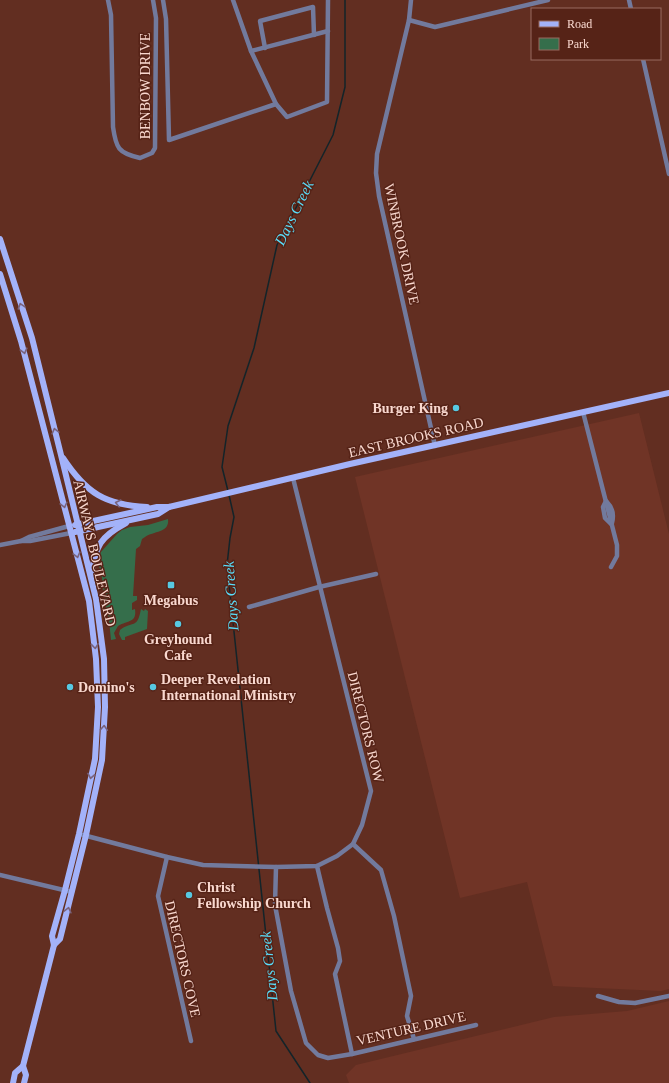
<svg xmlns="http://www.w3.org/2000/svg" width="669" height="1083" viewBox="0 0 669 1083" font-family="'Times New Roman',serif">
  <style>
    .built { fill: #703426 }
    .green { fill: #356e4b }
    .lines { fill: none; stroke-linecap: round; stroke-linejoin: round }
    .stream { stroke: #132429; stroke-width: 1.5 }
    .minor { stroke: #727a9d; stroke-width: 4.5 }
    .major { stroke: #a3b2f9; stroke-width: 6 }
    .oneway { stroke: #79637d }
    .poi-dot { fill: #57c9e2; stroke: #562317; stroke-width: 1.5 }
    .labels { text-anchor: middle; stroke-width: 3; stroke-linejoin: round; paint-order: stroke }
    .street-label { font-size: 14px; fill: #f9d8cf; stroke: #562317 }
    .poi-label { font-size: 14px; font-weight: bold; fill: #f9d8cf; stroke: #562317; text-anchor: start }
    .water-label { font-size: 15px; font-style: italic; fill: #59defb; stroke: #562317 }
  </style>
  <rect width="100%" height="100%" fill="#622e21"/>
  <g class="built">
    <path d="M639,413l30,121v455l-8,2 -108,-5 -26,-104 -67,16 -105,-421z"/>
    <path d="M669,1001v82h-320l-3,-8 10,-10 198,-48 73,-6z"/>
  </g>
  <g class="green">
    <path d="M168,519c2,14 -15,12 -23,18l-3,2 -2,7 -4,3 -3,47h4v4l-5,3v7l3,-1c2,14 -7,11 -17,17l-4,7 2,6 -5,1 -2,-20 -4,-16 -3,-26 -3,-12v-9l2,-5 16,-18 5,-4 8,-3 18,-2z"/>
    <path d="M141,609l3,2 1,-2 3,2 -1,18 -22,8v3h-3l-3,-6 1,-4c13,-10 17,0 21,-21z"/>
  </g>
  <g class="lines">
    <g class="stream">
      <path d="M228,491l-6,-24 6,-41 26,-78 23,-103 56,-110 12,-48v-87"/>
      <path d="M229,495l5,22 -4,21 -3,27 49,466 34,52"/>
    </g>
    <g class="minor">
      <path d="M108,0l3,15 2,112c3,21 5,26 27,31l12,-5 3,-5 1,-130 -3,-18"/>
      <path d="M163,0l3,19 3,121 107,-36"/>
      <path d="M233,0l18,51 25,53 11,13 40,-15 1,-102"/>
      <path d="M411,0l-2,20 -32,134 -1,19 3,23 56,250"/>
      <path d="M629,0l2,9"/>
      <path d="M409,20l26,7 113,-27"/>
      <path d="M265,48l-5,-27 53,-14 1,28"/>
      <path d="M251,51l77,-20"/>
      <path d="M643,59l26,115"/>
      <path d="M583,412l34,133v11l-6,11"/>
      <path d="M606,501l-3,6 2,11 6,6"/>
      <path d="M607,502c6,6 7,13 5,21"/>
      <path d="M21,541l8,-4 40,-11"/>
      <path d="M0,545l21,-4h9l41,-8"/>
      <path d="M249,607l70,-20 57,-13"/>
      <path d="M83,835l84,22 36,8 73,2 41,-1 20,-10 16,-12 9,-19 9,-34 -78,-313"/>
      <path d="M353,844l28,26 13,46 17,80 -4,20 7,23"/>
      <path d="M167,857l-9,39 33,145"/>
      <path d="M317,866l10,42 11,40 2,13 -5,13 17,80"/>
      <path d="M276,867l-1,38 16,86 15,52 12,12 10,3 24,-4 124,-29"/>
      <path d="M0,875l72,17"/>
      <path d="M598,996l21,6 16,1 34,-7"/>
    </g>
    <g class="major">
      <path d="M0,239l32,99 29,117 35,144 8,60 1,48 -3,53 -16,75 -26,104 -6,6"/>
      <path d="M0,274l21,67 68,260 7,58 2,48 -3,52 -16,75 -14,56 -13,46 2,9 -31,121 -8,7 -2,10"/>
      <path d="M63,458c23,35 42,47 84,49"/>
      <path d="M75,525l82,-18h12l181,-43 319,-71"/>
      <path d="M75,532l83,-18 11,-7"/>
      <path d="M91,575c5,-30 9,-38 35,-52"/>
      <path d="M23,1066l3,9 -2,8"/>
    </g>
  </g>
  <defs><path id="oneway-chevron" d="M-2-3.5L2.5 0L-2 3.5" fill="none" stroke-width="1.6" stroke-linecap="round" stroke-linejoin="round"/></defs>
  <g class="oneway">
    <use href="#oneway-chevron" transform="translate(21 306) rotate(-108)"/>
    <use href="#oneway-chevron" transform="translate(24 351) rotate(75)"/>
    <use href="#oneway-chevron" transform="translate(55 431) rotate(-104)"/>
    <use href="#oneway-chevron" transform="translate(118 503) rotate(-166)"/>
    <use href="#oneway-chevron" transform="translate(64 505) rotate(76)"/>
    <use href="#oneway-chevron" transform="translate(77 555) rotate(75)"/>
    <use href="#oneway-chevron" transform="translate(95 646) rotate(84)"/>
    <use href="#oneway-chevron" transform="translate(104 728) rotate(-87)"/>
    <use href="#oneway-chevron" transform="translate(91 776) rotate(101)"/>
    <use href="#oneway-chevron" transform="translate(68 910) rotate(-76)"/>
  </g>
  <g class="poi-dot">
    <circle cx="456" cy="408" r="4"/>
    <rect x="167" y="581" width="8" height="8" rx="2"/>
    <circle cx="178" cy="624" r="4"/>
    <circle cx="70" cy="687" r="4"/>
    <circle cx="153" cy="687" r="4"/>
    <circle cx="189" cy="895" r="4"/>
  </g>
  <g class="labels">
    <g class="street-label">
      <text transform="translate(145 86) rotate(-90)" y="5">BENBOW DRIVE</text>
      <text transform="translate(402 244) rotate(78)" y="5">WINBROOK DRIVE</text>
      <text transform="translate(416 437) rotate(-13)" y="5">EAST BROOKS ROAD</text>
      <text transform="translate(95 553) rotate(77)" y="5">AIRWAYS BOULEVARD</text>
      <text transform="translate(366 727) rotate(76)" y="5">DIRECTORS ROW</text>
      <text transform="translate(183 959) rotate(77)" y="5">DIRECTORS COVE</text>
      <text transform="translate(411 1028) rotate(-13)" y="5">VENTURE DRIVE</text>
    </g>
    <g class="poi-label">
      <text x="448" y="413" text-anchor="end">Burger King</text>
      <text x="171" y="605" text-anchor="middle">Megabus</text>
      <text x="178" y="644" text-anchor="middle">Greyhound<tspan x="178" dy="16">Cafe</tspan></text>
      <text x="161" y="684">Deeper Revelation<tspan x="161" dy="16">International Ministry</tspan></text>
      <text x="78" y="692">Domino's</text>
      <text x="197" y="892">Christ<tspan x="197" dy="16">Fellowship Church</tspan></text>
    </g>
    <g class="water-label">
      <text transform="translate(294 213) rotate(-64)" y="5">Days Creek</text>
      <text transform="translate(231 596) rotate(-94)" y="5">Days Creek</text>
      <text transform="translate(269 966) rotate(-96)" y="5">Days Creek</text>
    </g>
  </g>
  <rect x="531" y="8" width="130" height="52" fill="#562317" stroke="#976b61"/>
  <rect x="539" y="21" width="20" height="6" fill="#a3b2f9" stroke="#976b61"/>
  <text x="567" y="28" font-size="12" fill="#f9d8cf">Road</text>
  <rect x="539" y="38" width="20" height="12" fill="#356e4b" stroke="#976b61"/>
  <text x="567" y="48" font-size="12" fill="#f9d8cf">Park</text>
</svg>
